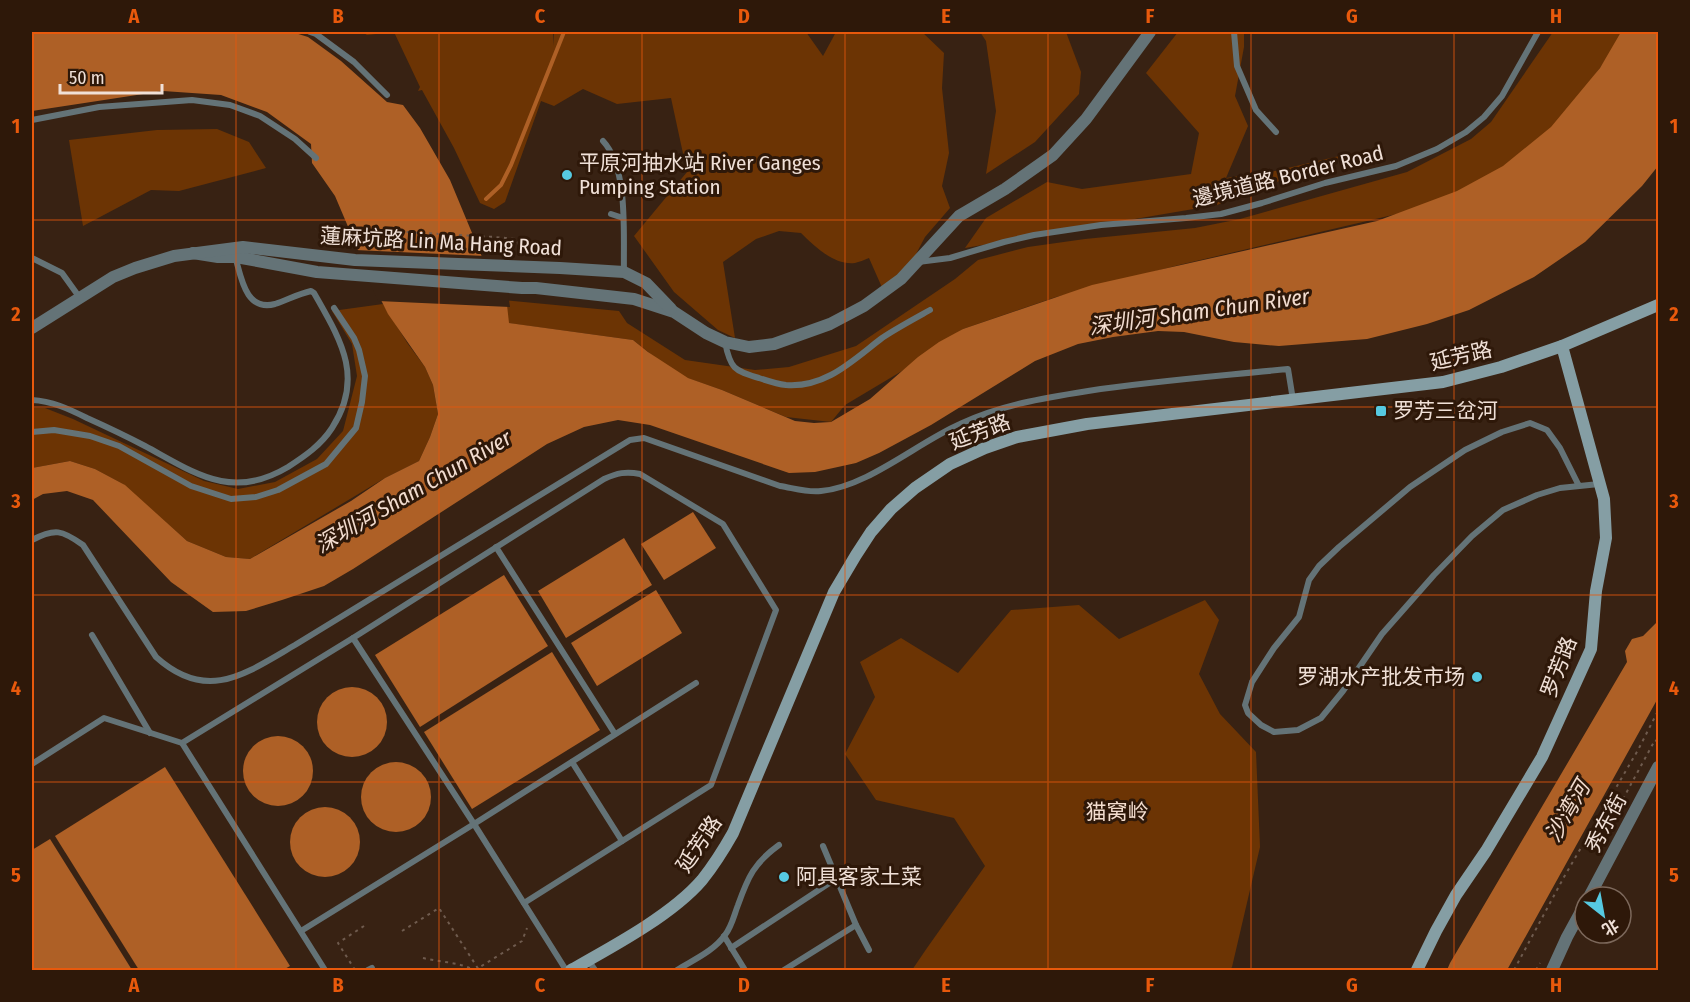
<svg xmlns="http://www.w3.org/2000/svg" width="1690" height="1002" viewBox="0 0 1690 1002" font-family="'Fira Sans Condensed','Noto Sans SC',sans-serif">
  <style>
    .green { fill: #6c3404 }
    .water { fill: #ae6026 }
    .pier { fill: #382213 }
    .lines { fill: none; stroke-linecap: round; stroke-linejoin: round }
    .stream { stroke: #ae6026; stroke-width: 4 }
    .path { stroke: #6f5b4e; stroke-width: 2; stroke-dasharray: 3 4.5; stroke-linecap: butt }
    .lane { stroke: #647377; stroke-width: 6 }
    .street { stroke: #647377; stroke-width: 12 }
    .secondary { stroke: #859ea4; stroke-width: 12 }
    .grid { fill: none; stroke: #e8590c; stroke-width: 1.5; stroke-opacity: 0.55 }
    .poi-dot { fill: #56c9e1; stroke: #2e1809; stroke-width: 2 }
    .labels { text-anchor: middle; stroke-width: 6; stroke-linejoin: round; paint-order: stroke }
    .poi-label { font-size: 21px; fill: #f0e0d7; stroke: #2e1809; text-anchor: start }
    .street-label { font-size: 21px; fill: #f0e0d7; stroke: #2e1809 }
    .park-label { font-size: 21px; fill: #f3ddcf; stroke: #2e1809 }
    .water-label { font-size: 22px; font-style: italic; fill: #f2dccf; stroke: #2e1809 }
    .neatline { fill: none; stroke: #e8590c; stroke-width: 2 }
    .grid-label { font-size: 20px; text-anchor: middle; font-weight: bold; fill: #e8590c }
  </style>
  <rect width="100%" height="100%" fill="#382213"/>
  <g class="green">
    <path d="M362,32h191v14l1,-14h252l17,24 13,-24h86l22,21 -2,35 7,65 -7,33 8,22 -25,29 -10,19 -31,36 -15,-34c-5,2 -10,4 -14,5 -20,3 -41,-17 -54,-30l-22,-2 -23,8 -33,23 12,76 -17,-8 -44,-38 -40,-56 53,-64 -16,-74 -54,6 -34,-15 -29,17 -13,-5 -36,101 -11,7 -14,-6 -26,-55 -32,-58 -4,1 2,-4 -26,-55 -27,3z"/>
    <path d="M980,32h86l15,40 -2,22 -44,48 -49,32 10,-63 -10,-70z"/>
    <path d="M1178,32h66v15l-9,49 13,30 -22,52 49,-7 77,-18 -135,52 -252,43 21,-30 61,-36 35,7 109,-15 8,-41 -53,-60z"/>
    <path d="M1553,32h72l-72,103 -105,67 -269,63 -123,32 -93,32 -61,42 -57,34 -14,17 -45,-5 -64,-27 -46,-16 -43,-34 -125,-17 -4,-23 115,11 8,12 58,37 70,10 34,-3 67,-21 99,-67 23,-19 50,-13 57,-8 110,-11 45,-9 167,-47 64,-33 20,-17z"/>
    <path d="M217,129l32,13 17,26 -87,23 -28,-1 -68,36 -14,-86 88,-10z"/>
    <path d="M383,304l25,40 17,23 8,18 5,29 -8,23 -11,24 -34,17 -135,81 -24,-2 -39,-16 -64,-57 -28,-15 -25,-8 -38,7v-60h13l28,11 131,62 34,8 37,-7 42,-23 26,-28 14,-55 -5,-32 -20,-33z"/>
    <path d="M1205,600l14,20 -20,54 21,40 36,38 4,95 -28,120 -2,3h-318l15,-22 58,-82 -31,-48 -78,-18 -31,-46 30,-57 -15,-35 41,-24 57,35 53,-63 68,-5 40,34z"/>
  </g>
  <g class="water">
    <path d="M32,32h260l16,5 33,24 46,41 16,3 17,23 30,52 42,101 13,6 4,36 124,17 15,12 40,26 34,12 73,31 19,2 17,-1 39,-23 48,-42 21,-15 24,-13 129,-44 285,-64 80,-30 46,-25 48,-39 49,-59 21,-36h37v134l-16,20 -57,56 -51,35 -65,33 -42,14 -60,15 -88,7 -45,-4 -50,-10 -26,-1 -45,6 -35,7 -43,17 -104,64 -52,28 -23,10 -41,9 -26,1 -139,-48 -32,-5 -34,7 -37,17 -194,125 -29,17 -42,14 -36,11 -33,1 -42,-30 -78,-82 -26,-9 -24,3 -11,6v-32l38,-7 25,8 30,16 62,56 39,16 24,2 101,-58 34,-23 34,-17 11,-24 8,-23 -5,-29 -8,-18 -37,-53 -19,-38 -34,-80 -23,-33 -1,-19 -44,-32 -46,-17 -58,-4 -131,20z"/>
    <path d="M693,512l23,36 -52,32 -23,-36z"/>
    <path d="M624,538l28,47 -86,53 -28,-47z"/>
    <path d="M504,575l44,71 -128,81 -45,-72z"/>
    <path d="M656,590l26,43 -85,53 -26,-43z"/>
    <path d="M1658,621v77l-151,272h-60l3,-7 177,-301 -2,-11 7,-12 11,-3z"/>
    <path d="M552,652l48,78 -128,79 -48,-77z"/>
    <circle cx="352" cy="722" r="35"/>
    <circle cx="278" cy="771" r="35"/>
    <circle cx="396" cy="797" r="35"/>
    <path d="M165,767l125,199 -7,4h-144l-84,-134z"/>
    <circle cx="325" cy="842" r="35"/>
    <path d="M50,839l82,131h-100v-120z"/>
  </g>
  <path class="pier" d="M355,250l130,6 9,23 13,7 3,21 -132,-6z"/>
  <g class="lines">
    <path class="stream" d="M486,199l15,-14 10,-20 53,-133"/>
    <g class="path">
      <path d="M327,243l3,-2 6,1 33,-12 126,7 21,2 6,14"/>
      <path d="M1606,806l10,5"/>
      <path d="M1615,824l-4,-3 44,-81 3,2"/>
      <path d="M402,931l37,-23 40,62"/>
      <path d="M423,958c16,4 36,4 51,12"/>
      <path d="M355,970l-17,-27 26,-17"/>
      <path d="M475,970l47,-29 5,-13"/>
      <path d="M1514,970l50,-93 74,-127 20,-39"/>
      <path d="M1536,970l4,-7"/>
    </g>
    <g class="lane">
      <path d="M310,32l6,2 38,28 33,33"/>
      <path d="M1234,32l3,34 19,44 20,22"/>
      <path d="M32,120l67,-13 93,-7 38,5 30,11 35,23 21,19"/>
      <path d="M603,141c26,28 20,94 21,131"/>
      <path d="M611,214l12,4"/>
      <path d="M32,258l30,15 18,25"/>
      <path d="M918,262l32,-4 54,-16 30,-7 67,-10 85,-7 35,-4 41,-11 63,-20 71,-17 41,-17 29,-17 18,-15 18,-21 36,-64"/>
      <path d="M725,342c5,26 9,29 34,36 9,3 18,6 27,7 40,3 67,-25 96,-47 15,-10 32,-19 48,-28"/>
      <path d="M32,400c20,1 37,9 55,18 20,9 39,18 58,28 50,27 86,55 143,21 17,-11 33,-22 44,-39 33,-51 8,-89 -18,-135l-3,-2c-13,3 -24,9 -36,13 -30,8 -34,-28 -40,-48"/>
      <path d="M32,432l22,-2 36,6 29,10 72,40 40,13 25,-2 22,-7 48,-26 30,-36 6,-26 3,-26 -6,-26 -5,-12 -20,-30"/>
      <path d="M1579,486l-19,-38 -13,-18 -17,-7 -28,9 -37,18 -55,37 -71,60 -20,19 -10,14 -10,37 -25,31 -22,34 -7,23 3,8 13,12 13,7 24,-2 23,-12 22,-27 39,-57 52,-59 38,-39 31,-26 34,-15 23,-7 39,-4"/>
      <path d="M32,540c23,-12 30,-10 51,5l73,112c51,46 89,17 139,-12l335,-205 14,-2 136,48c13,2 28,7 41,5 46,-4 96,-48 139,-67 40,-19 84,-26 128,-33 66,-10 133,-15 200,-22l5,31"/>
      <path d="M496,547l119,187"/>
      <path d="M92,635l58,98"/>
      <path d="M353,638l121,186 92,146"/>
      <path d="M182,743l171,-105 251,-159c13,-6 22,-8 36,-5l83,50 53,86 -65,175 -187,118"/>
      <path d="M572,762l50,79"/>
      <path d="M32,764l72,-46 78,25 143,227"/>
      <path d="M823,846l33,79 13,25"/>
      <path d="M301,931l173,-107 222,-141"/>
      <path d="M724,936l21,34"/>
      <path d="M731,948l106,-70"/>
      <path d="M588,960l7,10"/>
      <path d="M368,970l4,-2"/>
      <path d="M677,970c16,-10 37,-19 48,-35 7,-9 9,-20 13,-30 10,-28 16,-42 41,-60"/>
      <path d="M784,970l72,-45"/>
    </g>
    <g class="street">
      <path d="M193,253l25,4h18l81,15 205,16h14l98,11 40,13 32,21 19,9 24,5 25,-3 56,-20 34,-18 37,-27 58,-63 46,-27 48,-34 33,-36 64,-87"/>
      <path d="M32,328l81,-51 22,-9 39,-12 69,-9 112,13 205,8 64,4 22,11 25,26"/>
      <path d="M1589,897l69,-130"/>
      <path d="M1552,970l15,-33 18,-33"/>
    </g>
    <g class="secondary">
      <path d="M571,970c41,-23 101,-55 131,-90 12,-15 22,-31 31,-47l101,-241 22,-37 15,-23 20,-23 24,-21 35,-24 35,-16 32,-11 70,-13 356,-42 58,-15 61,-21 96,-41"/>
      <path d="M1417,970l19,-39 20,-36 30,-44 56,-94 49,-108 5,-58 10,-53 -2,-39 -42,-153"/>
    </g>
  </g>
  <path class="grid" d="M236,32v938M439,32v938M642,32v938M845,32v938M1048,32v938M1251,32v938M1454,32v938M32,220h1626M32,407h1626M32,595h1626M32,782h1626"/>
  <g class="poi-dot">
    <circle cx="567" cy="175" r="6"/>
    <rect x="1375" y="405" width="12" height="12" rx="3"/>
    <circle cx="1477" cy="677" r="6"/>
    <circle cx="784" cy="877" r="6"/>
  </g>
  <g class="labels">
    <g class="poi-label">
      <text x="579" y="170">平原河抽水站 River Ganges<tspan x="579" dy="24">Pumping Station</tspan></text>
      <text x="1393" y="418">罗芳三岔河</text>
      <text x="1465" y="684" text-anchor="end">罗湖水产批发市场</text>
      <text x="796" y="884">阿具客家土菜</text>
    </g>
    <g class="street-label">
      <text transform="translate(1288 176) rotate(-14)" y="7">邊境道路 Border Road</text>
      <text transform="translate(441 242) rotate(3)" y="7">蓮麻坑路 Lin Ma Hang Road</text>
      <text transform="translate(1461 356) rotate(-13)" y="7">延芳路</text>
      <text transform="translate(980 432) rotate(-21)" y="7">延芳路</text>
      <text transform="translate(1559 667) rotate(-69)" y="7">罗芳路</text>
      <text transform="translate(1606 823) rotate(-62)" y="7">秀东街</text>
      <text transform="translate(699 844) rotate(-56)" y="7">延芳路</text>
    </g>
    <g class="park-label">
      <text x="1117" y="819">猫窝岭</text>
    </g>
    <g class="water-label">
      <text transform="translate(1199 311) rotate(-8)" y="8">深圳河 Sham Chun River</text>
      <text transform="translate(413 491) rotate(-30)" y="8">深圳河 Sham Chun River</text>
      <text transform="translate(1567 811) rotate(-60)" y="8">沙湾河</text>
    </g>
  </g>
  <rect width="1690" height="1002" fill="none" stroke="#2e1809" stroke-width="66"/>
  <g transform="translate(1603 915) rotate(149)"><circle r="28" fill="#2e1809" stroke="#7c685b" stroke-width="1.5"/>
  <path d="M0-4.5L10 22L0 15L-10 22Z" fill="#56c9e1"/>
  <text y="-9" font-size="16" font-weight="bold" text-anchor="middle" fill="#f0e0d7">北</text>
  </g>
  <path d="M60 84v9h102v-9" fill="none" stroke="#f0e0d7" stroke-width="3"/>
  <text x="69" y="84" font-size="18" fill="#f0e0d7" stroke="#2e1809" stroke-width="4.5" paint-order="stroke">50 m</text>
  <rect x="33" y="33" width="1624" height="936" class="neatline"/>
  <g class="grid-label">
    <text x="134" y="23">A</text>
    <text x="338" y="23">B</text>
    <text x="540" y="23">C</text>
    <text x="744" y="23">D</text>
    <text x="946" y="23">E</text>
    <text x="1150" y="23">F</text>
    <text x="1352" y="23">G</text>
    <text x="1556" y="23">H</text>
    <text x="16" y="133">1</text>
    <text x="1674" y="133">1</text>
    <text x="16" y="321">2</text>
    <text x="1674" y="321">2</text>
    <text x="16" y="508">3</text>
    <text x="1674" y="508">3</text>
    <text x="16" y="695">4</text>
    <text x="1674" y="695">4</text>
    <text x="16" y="882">5</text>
    <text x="1674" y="882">5</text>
    <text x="134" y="992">A</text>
    <text x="338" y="992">B</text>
    <text x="540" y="992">C</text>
    <text x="744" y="992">D</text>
    <text x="946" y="992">E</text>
    <text x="1150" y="992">F</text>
    <text x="1352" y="992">G</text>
    <text x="1556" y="992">H</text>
  </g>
</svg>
